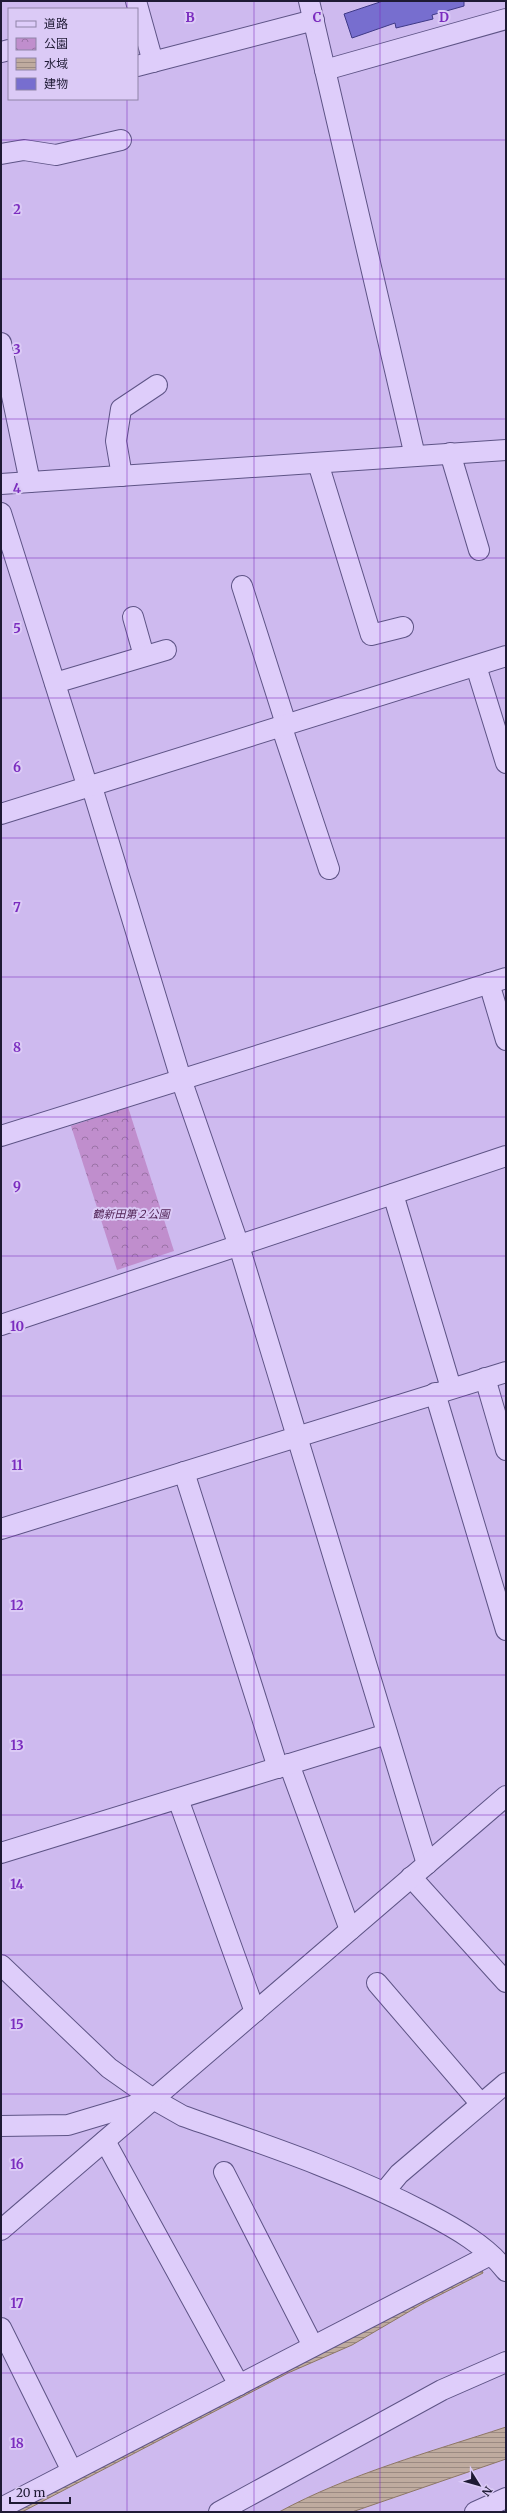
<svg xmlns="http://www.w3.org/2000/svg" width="507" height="2513" viewBox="0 0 507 2513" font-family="Merriweather,'Noto Sans JP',serif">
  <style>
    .park { fill: url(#park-crowns) }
    .water { fill: url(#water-rules); stroke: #8d7766 }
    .building { fill: #776ecf; stroke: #3e3986 }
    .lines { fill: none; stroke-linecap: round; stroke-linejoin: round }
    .minor-casing { stroke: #5e5486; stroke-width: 22 }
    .minor { stroke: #decdfa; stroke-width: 20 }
    .grid { fill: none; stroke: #7b2cbf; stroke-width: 1; stroke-opacity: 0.55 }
    .labels { text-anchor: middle; stroke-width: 4; stroke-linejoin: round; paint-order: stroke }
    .park-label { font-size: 11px; font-style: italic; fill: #4e1f52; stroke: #dbcaf6 }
    .grid-label { font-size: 13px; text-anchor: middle; font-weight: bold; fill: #7b2cbf; stroke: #dbcaf6; stroke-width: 4; stroke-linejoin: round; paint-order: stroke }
  </style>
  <defs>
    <pattern id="park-crowns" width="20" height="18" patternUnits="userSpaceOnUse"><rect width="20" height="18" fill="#c08ecd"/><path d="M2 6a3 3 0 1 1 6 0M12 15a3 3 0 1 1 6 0" fill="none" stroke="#9b73a7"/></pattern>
    <pattern id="water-rules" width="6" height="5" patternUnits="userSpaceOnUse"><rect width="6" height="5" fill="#bfab9f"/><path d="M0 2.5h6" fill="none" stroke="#9b8a82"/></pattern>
  </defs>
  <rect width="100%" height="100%" fill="#cebaef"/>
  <path class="park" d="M128,1107l46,144 -57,19 -46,-144z"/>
  <g class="water">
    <path d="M480,2265l3,8 -61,31 -70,41 -64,28 -266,139h-20z"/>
    <path d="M506,2427v32l-154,53h-73c70,-38 151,-60 227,-85z"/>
  </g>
  <path class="building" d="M383,1h81v5l-32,9 1,4 -37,9 -1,-5 -43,15 -8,-24z"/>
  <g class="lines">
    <defs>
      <g id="minor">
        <path d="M136,1l17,61"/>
        <path d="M309,1l106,455"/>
        <path d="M1,52l8,-2"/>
        <path d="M137,66l177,-46"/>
        <path d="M325,70l181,-51"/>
        <path d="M1,154l23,-4 32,5 65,-15"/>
        <path d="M1,343l29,139"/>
        <path d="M450,453l29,97"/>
        <path d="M318,463l53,172 32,-8"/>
        <path d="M122,476l-6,-35 5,-32 36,-24"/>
        <path d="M1,484l505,-34"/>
        <path d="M1,513l86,272"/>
        <path d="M242,586l44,138"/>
        <path d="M133,617l11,39"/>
        <path d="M476,666l30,97"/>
        <path d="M55,683l111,-33"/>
        <path d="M281,725l48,144"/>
        <path d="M91,784l90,295 58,167 188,618"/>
        <path d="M1,814l505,-158"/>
        <path d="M489,983l17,57"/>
        <path d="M1,1136l505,-158"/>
        <path d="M393,1194l58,194"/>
        <path d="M1,1325l505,-169"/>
        <path d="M485,1378l21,72"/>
        <path d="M435,1393l71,237"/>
        <path d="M184,1472l94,296"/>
        <path d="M1,1529l505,-157"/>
        <path d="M289,1764l61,166"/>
        <path d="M178,1799l77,213"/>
        <path d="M1,1853l386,-119"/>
        <path d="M411,1877l95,105"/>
        <path d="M1,1965l108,103 44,31 30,17c83,29 167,57 245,98 27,14 59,32 78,57"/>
        <path d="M377,1983l104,121"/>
        <path d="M1,2126l67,-1 77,-23"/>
        <path d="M105,2141l134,244"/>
        <path d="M224,2172l89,174"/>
        <path d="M385,2191l14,-17 107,-91"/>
        <path d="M1,2230l505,-434"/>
        <path d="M1,2328l71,143"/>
        <path d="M1,2508l489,-253"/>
        <path d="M219,2512l223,-122 64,-28"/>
        <path d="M475,2512l31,-14"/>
      </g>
    </defs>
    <use href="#minor" class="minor-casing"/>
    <use href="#minor" class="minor"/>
  </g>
  <path class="grid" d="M127,1v8M254,1v2511M380,1v2511M127,99v2413M1,140h505M1,279h505M1,419h505M1,558h505M1,698h505M1,838h505M1,977h505M1,1117h505M1,1256h505M1,1396h505M1,1536h505M1,1675h505M1,1815h505M1,1955h505M1,2094h505M1,2234h505M1,2373h505"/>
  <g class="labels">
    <g class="park-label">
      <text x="131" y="1218">鶴新田第２公園</text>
    </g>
  </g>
  <g class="grid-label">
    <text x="190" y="22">B</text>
    <text x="317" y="22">C</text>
    <text x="444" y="22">D</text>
    <text x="17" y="214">2</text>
    <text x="17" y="354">3</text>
    <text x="17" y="493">4</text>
    <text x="17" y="633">5</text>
    <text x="17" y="772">6</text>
    <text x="17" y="912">7</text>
    <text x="17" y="1052">8</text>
    <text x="17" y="1191">9</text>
    <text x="17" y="1331">10</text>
    <text x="17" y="1470">11</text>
    <text x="17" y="1610">12</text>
    <text x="17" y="1750">13</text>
    <text x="17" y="1889">14</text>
    <text x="17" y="2029">15</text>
    <text x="17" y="2169">16</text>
    <text x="17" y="2308">17</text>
    <text x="17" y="2448">18</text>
  </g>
  <rect width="507" height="2513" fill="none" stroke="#1e1a34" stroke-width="4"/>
  <rect x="8" y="8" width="130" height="92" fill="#dbcaf6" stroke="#8f84a8"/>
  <rect x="16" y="21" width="20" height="6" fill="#decdfa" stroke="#8f84a8"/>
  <text x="44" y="28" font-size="12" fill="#1e1a34">道路</text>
  <rect x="16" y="38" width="20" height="12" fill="url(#park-crowns)" stroke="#8f84a8"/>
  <text x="44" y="48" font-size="12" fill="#1e1a34">公園</text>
  <rect x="16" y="58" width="20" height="12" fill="url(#water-rules)" stroke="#8f84a8"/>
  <text x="44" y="68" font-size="12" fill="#1e1a34">水域</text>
  <rect x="16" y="78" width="20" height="12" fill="#776ecf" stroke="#8f84a8"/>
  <text x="44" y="88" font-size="12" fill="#1e1a34">建物</text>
  <g transform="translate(479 2485) rotate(127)" stroke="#dbcaf6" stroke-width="3" paint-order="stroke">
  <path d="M0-3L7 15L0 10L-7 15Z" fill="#1e1a34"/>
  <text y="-6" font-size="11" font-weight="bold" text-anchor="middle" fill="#1e1a34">N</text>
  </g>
  <path d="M10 2497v6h60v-6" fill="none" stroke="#1e1a34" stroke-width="2"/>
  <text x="16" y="2497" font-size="12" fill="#1e1a34" stroke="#dbcaf6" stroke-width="3" paint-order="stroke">20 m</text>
</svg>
